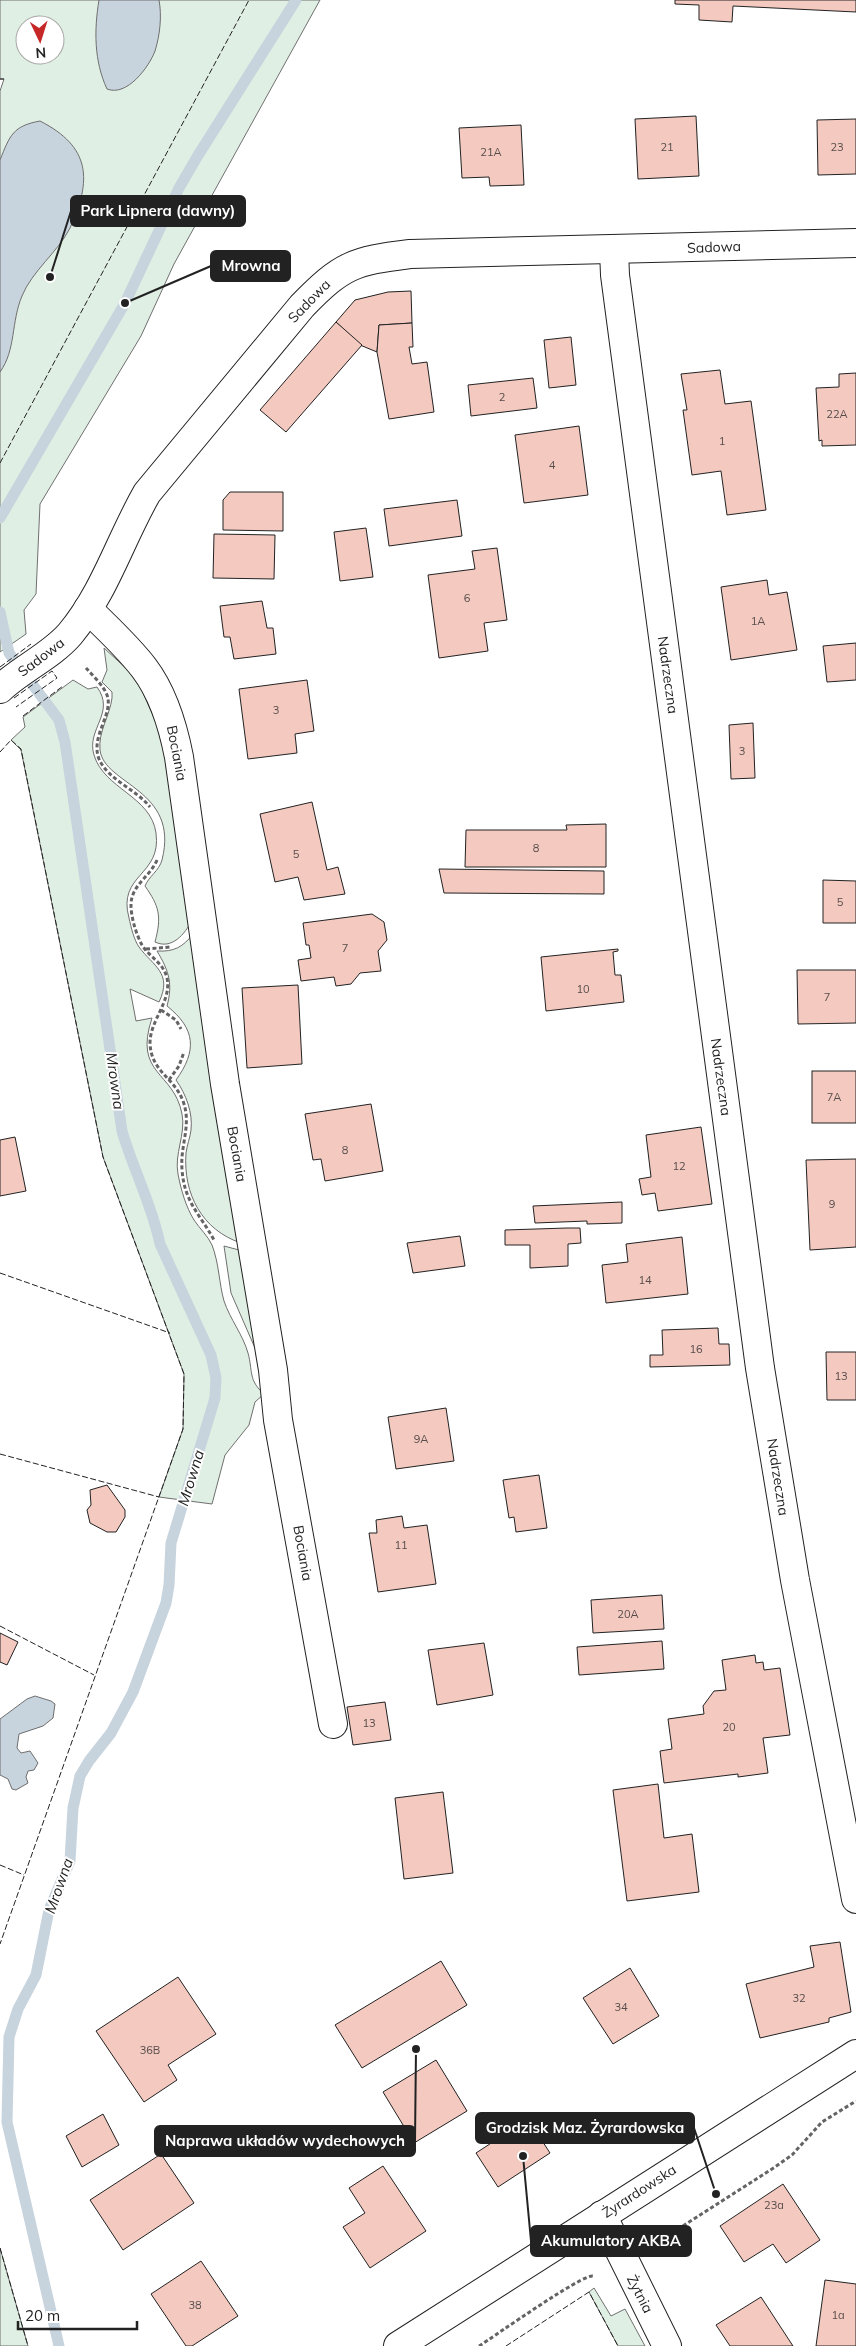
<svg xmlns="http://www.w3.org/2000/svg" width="856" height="2346" viewBox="0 0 856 2346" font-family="Mulish,sans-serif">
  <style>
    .green { fill: #e0efe3; stroke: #6f6f6f; fill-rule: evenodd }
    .water { fill: #c7d3dd; stroke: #6f6f6f }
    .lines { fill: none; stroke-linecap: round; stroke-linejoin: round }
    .stream { stroke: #c7d3dd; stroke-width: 11 }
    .building { fill: #f3c9c0; stroke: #222 }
    .street-casing { stroke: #222; stroke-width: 30 }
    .secondary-casing { stroke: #222; stroke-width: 30 }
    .path { stroke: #646464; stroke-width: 3; stroke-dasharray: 4 2.5; stroke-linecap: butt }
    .street { stroke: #fff; stroke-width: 28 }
    .secondary { stroke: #fff; stroke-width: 28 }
    .fence { stroke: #222; stroke-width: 1; stroke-dasharray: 6 2.5; stroke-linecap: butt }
    .labels { text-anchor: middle; stroke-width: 4; stroke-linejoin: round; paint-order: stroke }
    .number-label { font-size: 11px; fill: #564c4a }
    .street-label { font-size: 14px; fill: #222; stroke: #fff }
    .water-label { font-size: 15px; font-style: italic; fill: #222; stroke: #fff }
    .leader { fill: none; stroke: #222; stroke-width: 2 }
    .callout-dot { fill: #222; stroke: #fff; stroke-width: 2 }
    .callout { fill: #222; stroke: #222; stroke-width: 2 }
    .callout-label { font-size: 15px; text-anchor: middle; font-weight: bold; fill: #fff }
  </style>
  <rect width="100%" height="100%" fill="#fff"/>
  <g class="green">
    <path d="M0,0h320l-146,264 -33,72 -101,168 -4,90 -12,16 2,24 -26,18v-561l4,-12h-4zM25,25h30v30h-30z"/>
    <path d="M104,648l25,23 11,15 25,57 27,177c-7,14 -20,30 -37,22 7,-26 4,-36 -10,-56 4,-10 14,-15 17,-26 18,-71 -58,-75 -62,-110 -2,-18 10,-35 12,-52v-6l-10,-10 5,-12z"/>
    <path d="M73,680l15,9 9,-2c19,26 -11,42 -3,68 10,34 57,41 62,78 6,43 -39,41 -27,85 2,9 5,22 10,29 14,19 34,26 20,55l-29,-13 6,32 16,-3c-19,57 22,53 30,96 4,20 -8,40 -4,60 3,16 8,33 16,46 6,9 14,16 18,25 7,18 7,38 12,56 6,18 19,34 24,52 5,18 0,27 16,41l-9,8 -6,23 -24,30 -13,49 -53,-7 24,-68 1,-55 -81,-217 -82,-407 -10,-10 14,-13 -2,-10z"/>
    <path d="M193,934l48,309c-39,-13 -58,-49 -55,-90 1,-8 4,-15 5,-23 2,-17 -5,-36 -15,-50 21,-29 20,-51 -9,-74 6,-22 2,-35 -10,-55 17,1 26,-4 36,-17z"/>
    <path d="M224,1246l15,4 19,105 -27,-62z"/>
    <path d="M0,2248l28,98h-28z"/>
    <path d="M594,2288l17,28 14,-7 20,37h-27l-29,-54z"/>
  </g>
  <g class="water">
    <path d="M99,0h60c3,16 1,35 -4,51 -6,16 -28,46 -48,38 -13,-28 -13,-59 -8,-89z"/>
    <path d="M40,121c51,26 52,59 30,107 -12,24 -38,43 -48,68 -11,26 -6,54 -22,76v-212c10,-25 13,-34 40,-39z"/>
    <path d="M35,1696l16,5 4,3 -2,14 -10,8 -24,8 -2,14 4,5 9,-2 8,12 -4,7 -6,1 -2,6 2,6 -12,7 -4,-1 -4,-10 -8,-4v-56l27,-20z"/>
  </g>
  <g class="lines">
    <g class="stream">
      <path d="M0,518l125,-215 54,-115 18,-31 99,-157"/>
      <path d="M0,612l9,41 50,67 6,22 57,389c11,38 30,74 38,113l51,111 5,23 -1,20 -44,145 -2,42 -3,18 -33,89 -22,41 -22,28 -9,15 -7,32 -3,53 -21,49 -13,65 -18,34 -9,28 -2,85 52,224"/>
    </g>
  </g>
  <g class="building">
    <path d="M675,0h181v12l-123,-6 -1,16 -33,-2v-15l-24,-1z"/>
    <path d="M696,116l3,60 -61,3 -3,-60z"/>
    <path d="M856,119v55l-38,1 -1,-55z"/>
    <path d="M521,125l3,60 -34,1 -1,-9 -27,1 -3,-50z"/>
    <path d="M411,291l1,32 -33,2 -2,27 -17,-7 -24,-23 19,-22 33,-8z"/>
    <path d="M336,322l26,23 -76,87 -26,-22z"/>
    <path d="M412,323l1,24h-4l3,17 15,-2 7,50 -45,7 -12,-67 2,-27z"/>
    <path d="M571,337l5,48 -27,3 -5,-48z"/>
    <path d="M720,370l5,34 26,-3 15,109 -39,5 -6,-44 -29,4 -9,-65h4l-6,-36z"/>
    <path d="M856,373v72l-34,1v-6l-3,1 -3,-53 23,-1v-13z"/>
    <path d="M533,378l4,30 -66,8 -3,-31z"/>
    <path d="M579,426l9,69 -64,8 -9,-68z"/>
    <path d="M230,492h53v39l-60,-1v-30z"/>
    <path d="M457,500l5,36 -73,10 -5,-37z"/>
    <path d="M366,528l7,49 -33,4 -6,-49z"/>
    <path d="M214,534l61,1 -1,44 -61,-1z"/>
    <path d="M497,548l10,72 -23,3 4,28 -49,7 -11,-83 47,-6 -3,-18z"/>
    <path d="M767,580l2,15 18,-3 10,58 -66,10 -10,-73z"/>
    <path d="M262,601l5,27h6l3,26 -42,5 -4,-22h-6l-4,-31z"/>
    <path d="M856,643v37l-29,2 -4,-36z"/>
    <path d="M307,680l7,51 -19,3 2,19 -49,6 -9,-70z"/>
    <path d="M753,723l2,55 -24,1 -2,-54z"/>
    <path d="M312,802l15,68 11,-3 7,27 -41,6 -6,-23 -23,5 -15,-68z"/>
    <path d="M606,824v43h-141l1,-37h101l-1,-5z"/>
    <path d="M439,869l165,2v23l-160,-1z"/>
    <path d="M823,880l33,1v42h-33z"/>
    <path d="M372,914l12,8 3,18 -9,11 3,20 -21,2 -9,11 -15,2 -2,-9 -33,4 -3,-21 13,-2 -2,-13h-3l-3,-22z"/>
    <path d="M618,949v2l-5,1 2,23h6l3,27 -78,9 -5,-54z"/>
    <path d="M797,970h59v53l-58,1z"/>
    <path d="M298,985l4,79 -55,4 -5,-80z"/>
    <rect x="812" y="1071" width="44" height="52"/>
    <path d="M371,1104l12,67 -58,10 -4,-22 -8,1 -8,-46z"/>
    <path d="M701,1127l11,77 -54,7 -3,-18 -13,2 -2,-11 -1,-5 12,-2 -5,-42z"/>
    <path d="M15,1137l11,54 -26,5v-56z"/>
    <path d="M856,1159v88l-46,3 -4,-90z"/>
    <path d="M622,1202v21l-35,1v-3l-52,2 -2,-17z"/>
    <path d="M567,1228h13l1,15 -13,1v22l-38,2v-23h-25v-15z"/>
    <path d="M460,1236l5,30 -52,7 -6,-30z"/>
    <path d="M682,1237l6,57 -82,9 -4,-38 26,-3 -2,-18z"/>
    <path d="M718,1328l1,16h10l1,21 -80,2v-12h13l-1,-25z"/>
    <path d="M826,1352h30v48h-29z"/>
    <path d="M446,1408l8,53 -58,8 -8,-52z"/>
    <path d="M539,1475l8,53 -31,4 -2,-15 -5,1 -6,-38z"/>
    <path d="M107,1485l18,25v7l-9,15h-9l-17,-9 -3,-13 4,-5 -1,-15z"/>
    <path d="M402,1516l2,12 23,-3 9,59 -58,8 -9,-59h8l-1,-13z"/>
    <path d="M662,1595l2,34 -71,4 -2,-33z"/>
    <path d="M0,1633l18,9 -11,23 -7,-3z"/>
    <path d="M662,1641l2,28 -85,6 -2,-28z"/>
    <path d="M484,1643l9,52 -56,10 -9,-55z"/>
    <path d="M755,1655l1,8 7,-1 1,8 16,-2 10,67 -27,3 5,35 -30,4v-3l-74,9 -4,-32 12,-2 -4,-30 36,-5 -1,-8 11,-15 12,-1 -4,-30z"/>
    <path d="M385,1702l6,38 -38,5 -6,-38z"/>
    <path d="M658,1784l6,54 28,-4 7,58 -72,9 -14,-111z"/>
    <path d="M443,1792l10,81 -49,6 -9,-81z"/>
    <path d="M840,1942l11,70 -22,6v4l-69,16 -14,-54 68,-17 -4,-21z"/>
    <path d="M441,1961l26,44 -105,63 -27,-43z"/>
    <path d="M630,1968l29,48 -46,28 -30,-46z"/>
    <path d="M178,1977l38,57 -48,31 9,15 -33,22 -48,-71z"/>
    <path d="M436,2060l31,51 -53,32 -31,-51z"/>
    <path d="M103,2114l16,31 -37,22 -16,-31z"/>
    <path d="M528,2119l22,34 -52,34 -22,-34z"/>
    <path d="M161,2154l33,49 -71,47 -33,-50z"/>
    <path d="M383,2166l43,65 -56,37 -27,-41 22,-14 -16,-25z"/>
    <path d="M783,2184l37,56 -34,23 -13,-19 -29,18 -24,-36z"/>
    <path d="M201,2261l37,55 -46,30h-6l-35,-52z"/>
    <path d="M825,2280l31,4v62h-40z"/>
    <path d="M761,2297l32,49h-63l-14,-21z"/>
  </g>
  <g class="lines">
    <defs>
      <g id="street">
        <path d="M614,250l1,25 145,1093 35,212 61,319"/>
        <path d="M88,609c19,19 40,38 56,59 19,25 29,58 35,89l46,327 48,286 5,50 55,304"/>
        <path d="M0,689c21,-20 51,-33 70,-55 35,-42 50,-94 77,-141l155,-187c40,-41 51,-45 108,-52l446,-11"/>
        <path d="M602,2215l65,131"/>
      </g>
      <path id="secondary" d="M398,2346l458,-292"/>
    </defs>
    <use href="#street" class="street-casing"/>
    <use href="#secondary" class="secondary-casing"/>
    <g class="path">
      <path d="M86,668c7,8 17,17 21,27 7,19 -17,41 -8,64 9,21 37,30 51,48"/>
      <path d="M157,860c-7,17 -26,25 -26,45 0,12 5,29 11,40 8,13 21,17 25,33 5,23 -17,42 -17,65 1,29 24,34 33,58 9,24 -3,44 -1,68 2,33 18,45 32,71"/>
      <path d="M146,949l24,-2"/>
      <path d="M161,1010l15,10 5,9"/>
      <path d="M169,1080l10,-14 5,-14"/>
      <path d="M661,2240l114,-73 17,-12 30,-33 34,-21"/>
      <path d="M479,2346c16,-10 103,-72 114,-70"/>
    </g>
    <use href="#street" class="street"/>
    <use href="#secondary" class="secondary"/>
    <g class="fence">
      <path d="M0,79h4"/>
      <path d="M0,463l249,-463"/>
      <path d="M0,667l31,-23"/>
      <path d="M14,698l38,-27 5,7 -41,29"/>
      <path d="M23,716l40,-30"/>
      <path d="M0,752l11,-12 10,9 82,408 81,217 -1,55 -183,515"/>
      <path d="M0,1273l170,60"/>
      <path d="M0,1454l159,43"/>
      <path d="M0,1626l94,49"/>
      <path d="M0,1865l24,10"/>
      <path d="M0,2248l28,98"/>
      <path d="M506,2346l83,-54 29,54"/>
    </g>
  </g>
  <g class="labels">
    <g class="number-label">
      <text x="667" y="151">21</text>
      <text x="837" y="151">23</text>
      <text x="491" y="156">21A</text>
      <text x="502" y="401">2</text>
      <text x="837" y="418">22A</text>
      <text x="722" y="445">1</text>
      <text x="552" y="469">4</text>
      <text x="467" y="602">6</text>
      <text x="758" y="625">1A</text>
      <text x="276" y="714">3</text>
      <text x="742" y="755">3</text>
      <text x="536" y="852">8</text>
      <text x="296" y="858">5</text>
      <text x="840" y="906">5</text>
      <text x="345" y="952">7</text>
      <text x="583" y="993">10</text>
      <text x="827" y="1001">7</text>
      <text x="834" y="1101">7A</text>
      <text x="345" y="1154">8</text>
      <text x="679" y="1170">12</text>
      <text x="832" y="1208">9</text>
      <text x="645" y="1284">14</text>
      <text x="696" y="1353">16</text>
      <text x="841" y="1380">13</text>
      <text x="421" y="1443">9A</text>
      <text x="401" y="1549">11</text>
      <text x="628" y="1618">20A</text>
      <text x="369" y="1727">13</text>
      <text x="729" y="1731">20</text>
      <text x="799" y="2002">32</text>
      <text x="621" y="2011">34</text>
      <text x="150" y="2054">36B</text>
      <text x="774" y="2209">23a</text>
      <text x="195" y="2309">38</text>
      <text x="838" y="2319">1a</text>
    </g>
    <g class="street-label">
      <text transform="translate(714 247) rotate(-2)" y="5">Sadowa</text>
      <text transform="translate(309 301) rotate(-46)" y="5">Sadowa</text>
      <text transform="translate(41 657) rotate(-37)" y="5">Sadowa</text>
      <text transform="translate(668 675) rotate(82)" y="5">Nadrzeczna</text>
      <text transform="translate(177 753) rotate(79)" y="5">Bociania</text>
      <text transform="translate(721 1077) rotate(82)" y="5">Nadrzeczna</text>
      <text transform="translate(237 1154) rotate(80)" y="5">Bociania</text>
      <text transform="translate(778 1477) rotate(81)" y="5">Nadrzeczna</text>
      <text transform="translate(303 1553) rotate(80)" y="5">Bociania</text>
      <text transform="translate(639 2191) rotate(-33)" y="5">Żyrardowska</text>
      <text transform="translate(640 2294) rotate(63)" y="5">Żytnia</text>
    </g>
    <g class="water-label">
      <text transform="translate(115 1081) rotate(82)" y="5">Mrowna</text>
      <text transform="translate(191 1478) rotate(-73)" y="5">Mrowna</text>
      <text transform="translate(59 1886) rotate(-71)" y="5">Mrowna</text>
    </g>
  </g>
  <path class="leader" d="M50 277L71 211M125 303L211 266M716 2194L694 2128M416 2049L415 2141M523 2156L531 2241"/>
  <g class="callout-dot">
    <circle cx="50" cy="277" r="5"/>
    <circle cx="125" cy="303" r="5"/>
    <circle cx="716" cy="2194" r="5"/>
    <circle cx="416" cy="2049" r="5"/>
    <circle cx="523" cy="2156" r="5"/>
  </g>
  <g class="callout">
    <rect x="71" y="196" width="174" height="30" rx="5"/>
    <rect x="211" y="251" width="79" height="30" rx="5"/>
    <rect x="476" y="2113" width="218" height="30" rx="5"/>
    <rect x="155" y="2126" width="260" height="30" rx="5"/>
    <rect x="531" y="2226" width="160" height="30" rx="5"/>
  </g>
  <g class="callout-label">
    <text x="158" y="216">Park Lipnera (dawny)</text>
    <text x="251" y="271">Mrowna</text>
    <text x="585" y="2133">Grodzisk Maz. Żyrardowska</text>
    <text x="285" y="2146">Naprawa układów wydechowych</text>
    <text x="611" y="2246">Akumulatory AKBA</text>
  </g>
  <g transform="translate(40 40) rotate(176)"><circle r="24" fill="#ffffff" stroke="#a7a7a7"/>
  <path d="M0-4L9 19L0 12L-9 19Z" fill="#c62828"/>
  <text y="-8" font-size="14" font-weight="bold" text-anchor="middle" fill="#222222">N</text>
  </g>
  <path d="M18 2321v8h119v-8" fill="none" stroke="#222222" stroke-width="2.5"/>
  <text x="25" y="2321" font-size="15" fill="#222222" stroke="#ffffff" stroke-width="4" paint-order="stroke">20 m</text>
</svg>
